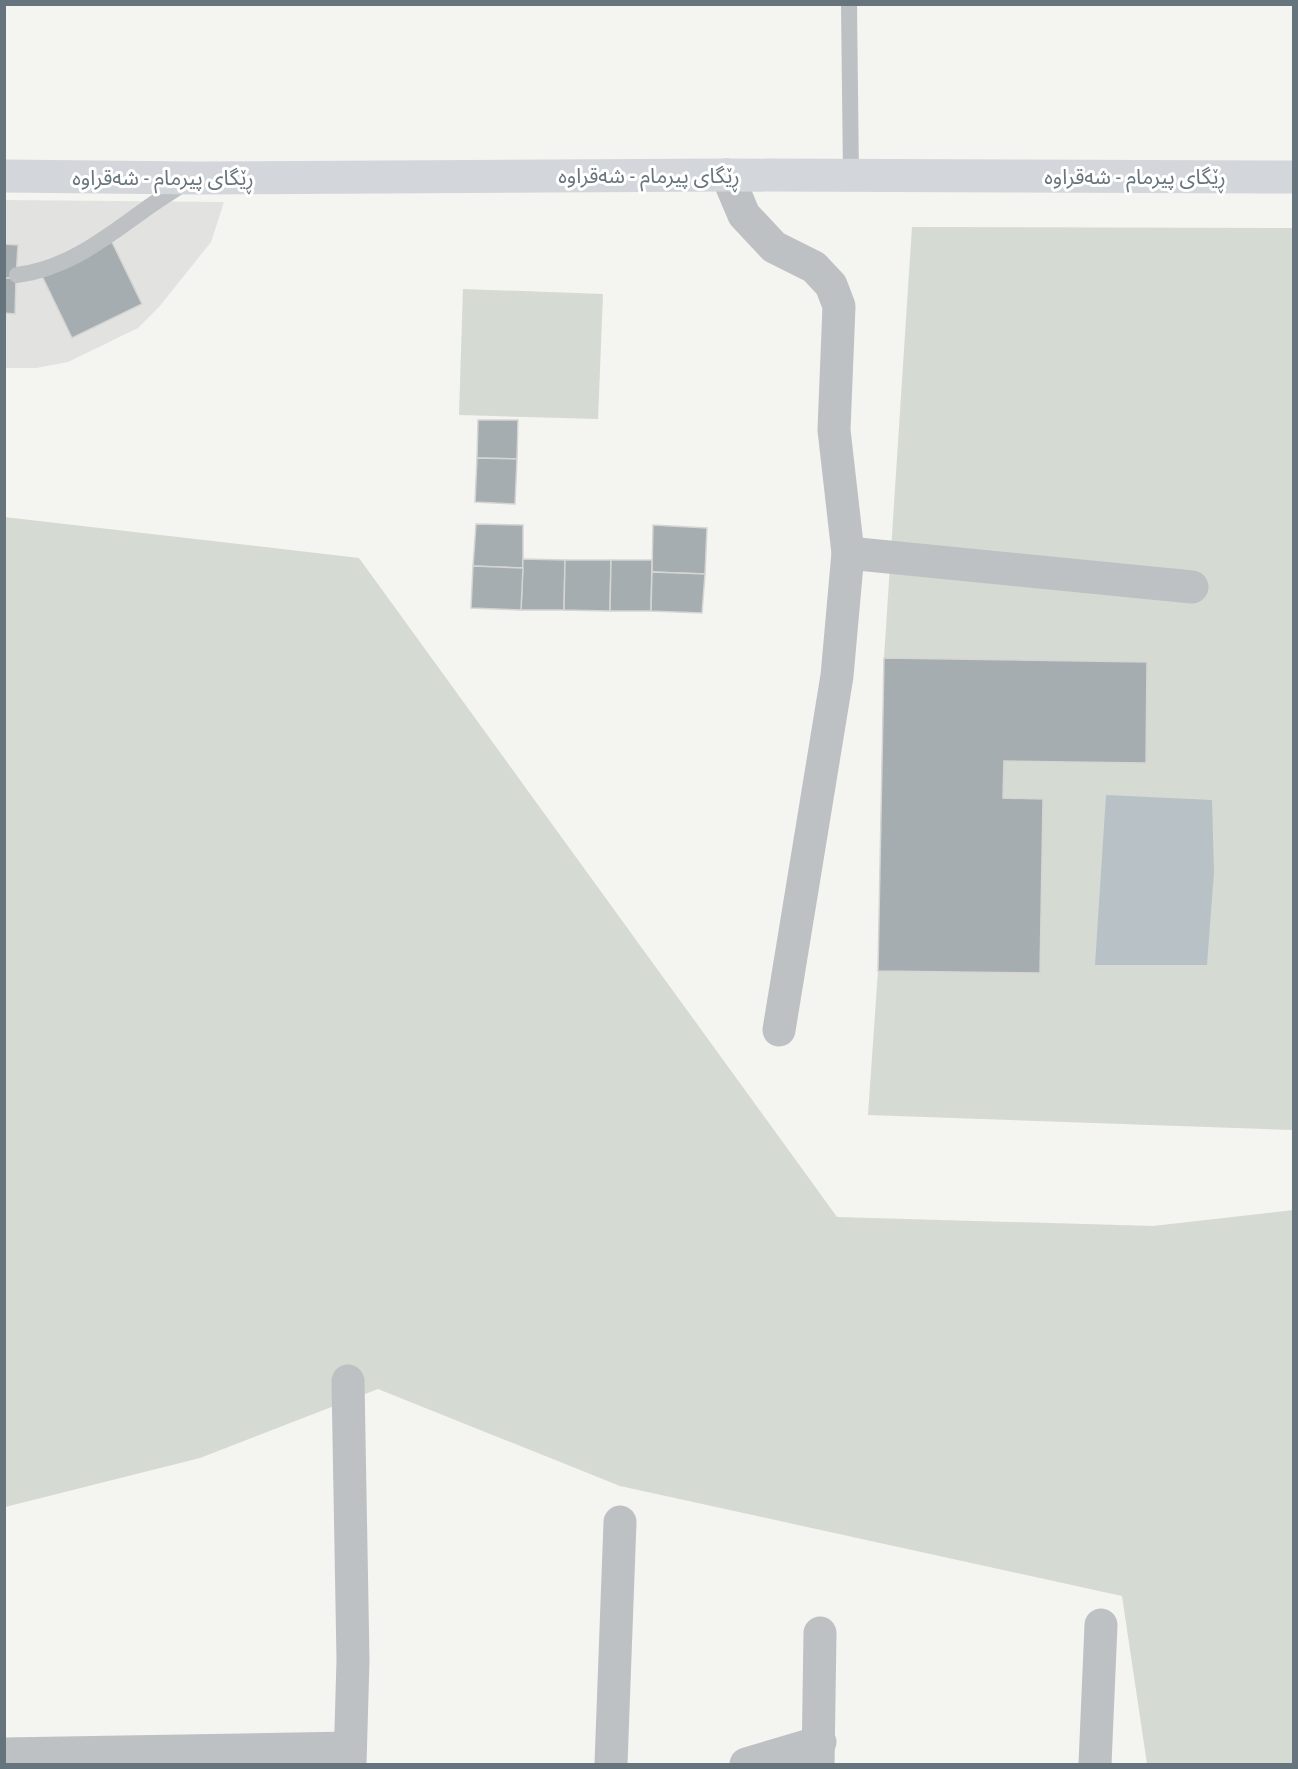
<svg xmlns="http://www.w3.org/2000/svg" width="1298" height="1769" viewBox="0 0 1298 1769" font-family="'Roboto Condensed','Noto Sans Arabic',sans-serif">
  <style>
    .built { fill: #e2e3e1 }
    .green { fill: #d5dad2 }
    .water { fill: #b8c1c6 }
    .building { fill: #a5adb0; stroke: #d5d5d3; stroke-width: 1.5 }
    .lines { fill: none; stroke-linecap: round; stroke-linejoin: round }
    .lane { stroke: #bdc1c4; stroke-width: 16 }
    .street { stroke: #bdc1c4; stroke-width: 33 }
    .secondary { stroke: #d3d7db; stroke-width: 33 }
    .labels { text-anchor: middle; stroke-width: 6; stroke-linejoin: round; paint-order: stroke }
    .street-label { font-size: 21px; fill: #66747e; stroke: #fff }
  </style>
  <rect width="100%" height="100%" fill="#f4f4f1"/>
  <path class="built" d="M4,200l220,2 -13,40 -52,65 -21,21 -70,34 -32,6h-31z"/>
  <g class="green">
    <path d="M912,227l381,1v902l-425,-15 10,-144 6,-313z"/>
    <path d="M463,289l140,5 -5,125 -139,-4z"/>
    <path d="M4,517l355,41 478,659 316,9 140,-16v554h-146l-25,-168 -502,-110 -242,-97 -178,69 -195,49z"/>
  </g>
  <path class="water" d="M1106,795l106,5 2,72 -7,93h-112z"/>
  <g class="building">
    <path d="M112,242l30,62 -70,34 -30,-62z"/>
    <path d="M4,244l14,1 -2,33h-12z"/>
    <path d="M4,278h12l-1,36 -11,-1z"/>
    <path d="M478,420h40l-1,39 -40,-1z"/>
    <path d="M477,458l40,1 -2,45 -40,-2z"/>
    <path d="M476,524l47,1v43l-50,-2z"/>
    <path d="M653,525l54,3 -2,46 -53,-2z"/>
    <path d="M523,559l42,1 -1,50h-43z"/>
    <path d="M565,560h46l-1,51 -46,-1z"/>
    <path d="M611,560h41l-1,51h-41z"/>
    <path d="M473,566l50,2 -2,42 -50,-2z"/>
    <path d="M652,572l53,2 -3,39 -51,-2z"/>
    <path d="M884,658l263,4 -1,101 -142,-2 -1,37 40,1 -3,174 -162,-2z"/>
  </g>
  <g class="lines">
    <g class="lane">
      <path d="M849,4l2,173"/>
      <path d="M17,275c49,-6 87,-36 126,-64 13,-10 28,-19 42,-28"/>
    </g>
    <g class="street">
      <path d="M727,175l17,40 30,32 40,20 17,18 8,21 -5,124 14,123 -11,123 -58,354"/>
      <path d="M848,553l344,34"/>
      <path d="M348,1381l5,279 -3,104"/>
      <path d="M4,1754l346,-6"/>
      <path d="M611,1764l9,-242"/>
      <path d="M746,1764l74,-22"/>
      <path d="M818,1764l2,-131"/>
      <path d="M1095,1764l6,-139"/>
    </g>
    <path class="secondary" d="M4,176l190,2 533,-3 567,2"/>
  </g>
  <g class="labels">
    <g class="street-label">
      <text x="649" y="183">ڕێگای پیرمام - شەقراوە</text>
      <text x="1135" y="184">ڕێگای پیرمام - شەقراوە</text>
      <text x="163" y="185">ڕێگای پیرمام - شەقراوە</text>
    </g>
  </g>
  <rect width="1298" height="1769" fill="none" stroke="#66747e" stroke-width="12"/>
</svg>
